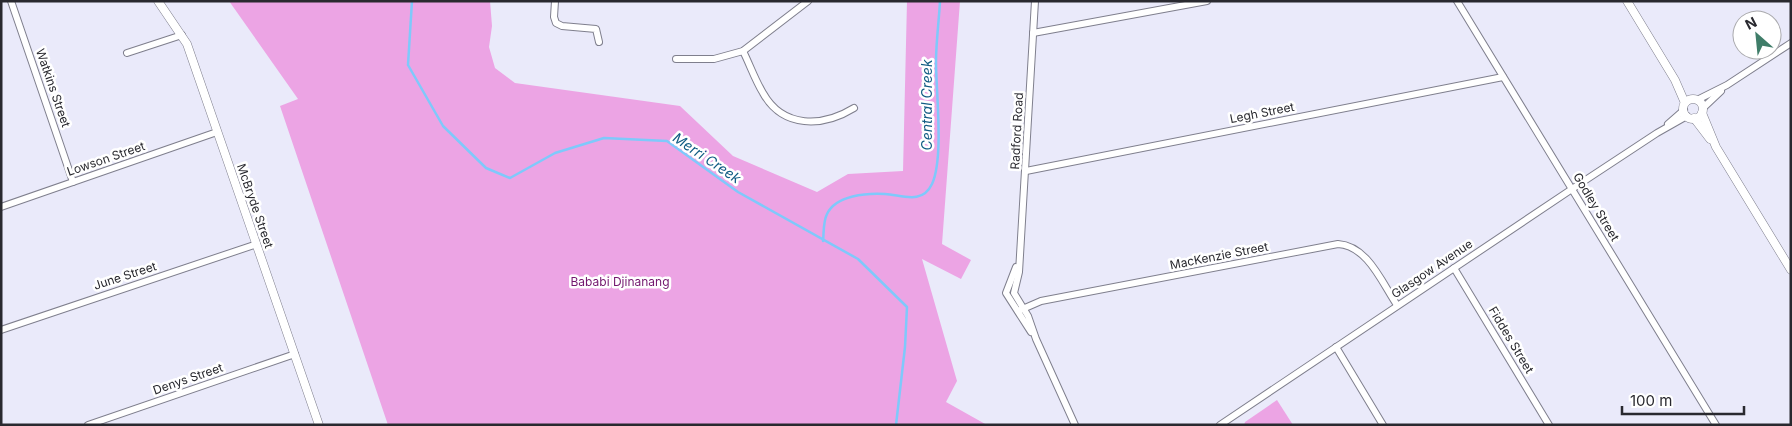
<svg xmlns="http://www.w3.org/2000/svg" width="1792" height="426" viewBox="0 0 1792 426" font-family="Inter,sans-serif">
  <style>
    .green { fill: #eca4e4 }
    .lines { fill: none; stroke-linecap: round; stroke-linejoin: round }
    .stream { stroke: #7fc9fb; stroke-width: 2.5 }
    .minor-casing { stroke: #7f7f8d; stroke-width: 8 }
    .tertiary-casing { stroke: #7f7f8d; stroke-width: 9 }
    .minor { stroke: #fff; stroke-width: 6 }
    .tertiary { stroke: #fff; stroke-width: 8 }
    .labels { text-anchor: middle; stroke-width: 5; stroke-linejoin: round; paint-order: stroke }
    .street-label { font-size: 12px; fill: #29292f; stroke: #fff }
    .park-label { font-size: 12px; fill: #73176e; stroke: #fff }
    .water-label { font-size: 14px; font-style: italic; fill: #115c84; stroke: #fff }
  </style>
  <rect width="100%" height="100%" fill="#eaeafa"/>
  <g class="green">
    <path d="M229,1h261l2,25 -3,21 6,21 20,15 165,23 53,50 84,36 31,-18 55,-3 4,-170h53l-18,243 29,16 -10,19 -39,-20 35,122 -11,21 41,23h-599l-108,-319 18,-7z"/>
    <path d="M1277,400l16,25h-49l1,-3z"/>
  </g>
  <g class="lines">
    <g class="stream">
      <path d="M412,1l-4,64 35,61 43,42 24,10 45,-25 49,-15 63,3 71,51 120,67 49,48 -2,40 -9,78"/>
      <path d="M823,241c1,-9 0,-19 4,-27 9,-19 40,-21 58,-20 17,1 37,11 47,-10 12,-26 4,-92 4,-122 0,-20 3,-41 4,-61"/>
    </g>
    <defs>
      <g id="minor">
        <path d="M11,1l62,181"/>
        <path d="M555,1l-1,16 2,6 6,3 34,3 3,13"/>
        <path d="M1035,1l-16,271 -5,21 14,23 8,23 39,86"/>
        <path d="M1457,1l259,424"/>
        <path d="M1033,33l174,-32"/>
        <path d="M743,51c7,14 12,29 20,42 20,36 60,34 91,15"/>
        <path d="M127,53l55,-18"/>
        <path d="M676,59h38l29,-8 65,-50"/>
        <path d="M1697,100l30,-15 64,-42"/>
        <path d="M1703,108l18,-17"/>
        <path d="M1668,124l16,-14"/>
        <path d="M1026,171l477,-94"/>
        <path d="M1,207l216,-75"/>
        <path d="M1016,267l-10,26 25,39"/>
        <path d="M1454,268l95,157"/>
        <path d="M1018,311l23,-10 297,-57c30,2 44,39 59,61"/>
        <path d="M1,330l256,-86"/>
        <path d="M1336,347l47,78"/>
        <path d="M88,425l207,-71"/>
        <path d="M1220,425l352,-236 85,-56 30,-17"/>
      </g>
      <g id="tertiary">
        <path d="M158,1l29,43 132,381"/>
        <path d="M1627,1l48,79 10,23"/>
        <circle cx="1693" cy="109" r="10"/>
        <path d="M1702,113l14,34 75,123"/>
        <path d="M1694,118l16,21"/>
      </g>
    </defs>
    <use href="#minor" class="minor-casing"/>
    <use href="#tertiary" class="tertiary-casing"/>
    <use href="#minor" class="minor"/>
    <use href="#tertiary" class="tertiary"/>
  </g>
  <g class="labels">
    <g class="street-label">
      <text transform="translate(53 88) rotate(71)" y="4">Watkins Street</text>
      <text transform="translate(1262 113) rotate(-11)" y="4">Legh Street</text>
      <text transform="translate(1017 131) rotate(-87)" y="4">Radford Road</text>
      <text transform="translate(106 159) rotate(-19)" y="4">Lowson Street</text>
      <text transform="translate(255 206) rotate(71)" y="4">McBryde Street</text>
      <text transform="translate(1596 207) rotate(59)" y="4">Godley Street</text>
      <text transform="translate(1219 256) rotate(-11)" y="4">MacKenzie Street</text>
      <text transform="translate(1432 269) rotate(-34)" y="4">Glasgow Avenue</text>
      <text transform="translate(125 276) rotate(-18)" y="4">June Street</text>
      <text transform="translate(1511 340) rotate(59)" y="4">Fiddes Street</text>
      <text transform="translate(188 379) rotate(-19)" y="4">Denys Street</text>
    </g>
    <g class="park-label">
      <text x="620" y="286">Bababi Djinanang</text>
    </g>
    <g class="water-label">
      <text transform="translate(927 105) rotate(-90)" y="5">Central Creek</text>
      <text transform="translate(707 158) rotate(34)" y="5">Merri Creek</text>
    </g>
  </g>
  <rect width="1792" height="426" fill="none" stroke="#29292f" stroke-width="5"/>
  <g transform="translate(1757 35) rotate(333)"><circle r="24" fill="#ffffff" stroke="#a9a9ac"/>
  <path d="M0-4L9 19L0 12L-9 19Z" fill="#3f7d69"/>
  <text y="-8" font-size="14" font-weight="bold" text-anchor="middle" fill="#29292f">N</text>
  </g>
  <path d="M1622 406v8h122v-8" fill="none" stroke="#29292f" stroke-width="2.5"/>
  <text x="1630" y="406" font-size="15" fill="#29292f" stroke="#ffffff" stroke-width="4" paint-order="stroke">100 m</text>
</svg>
